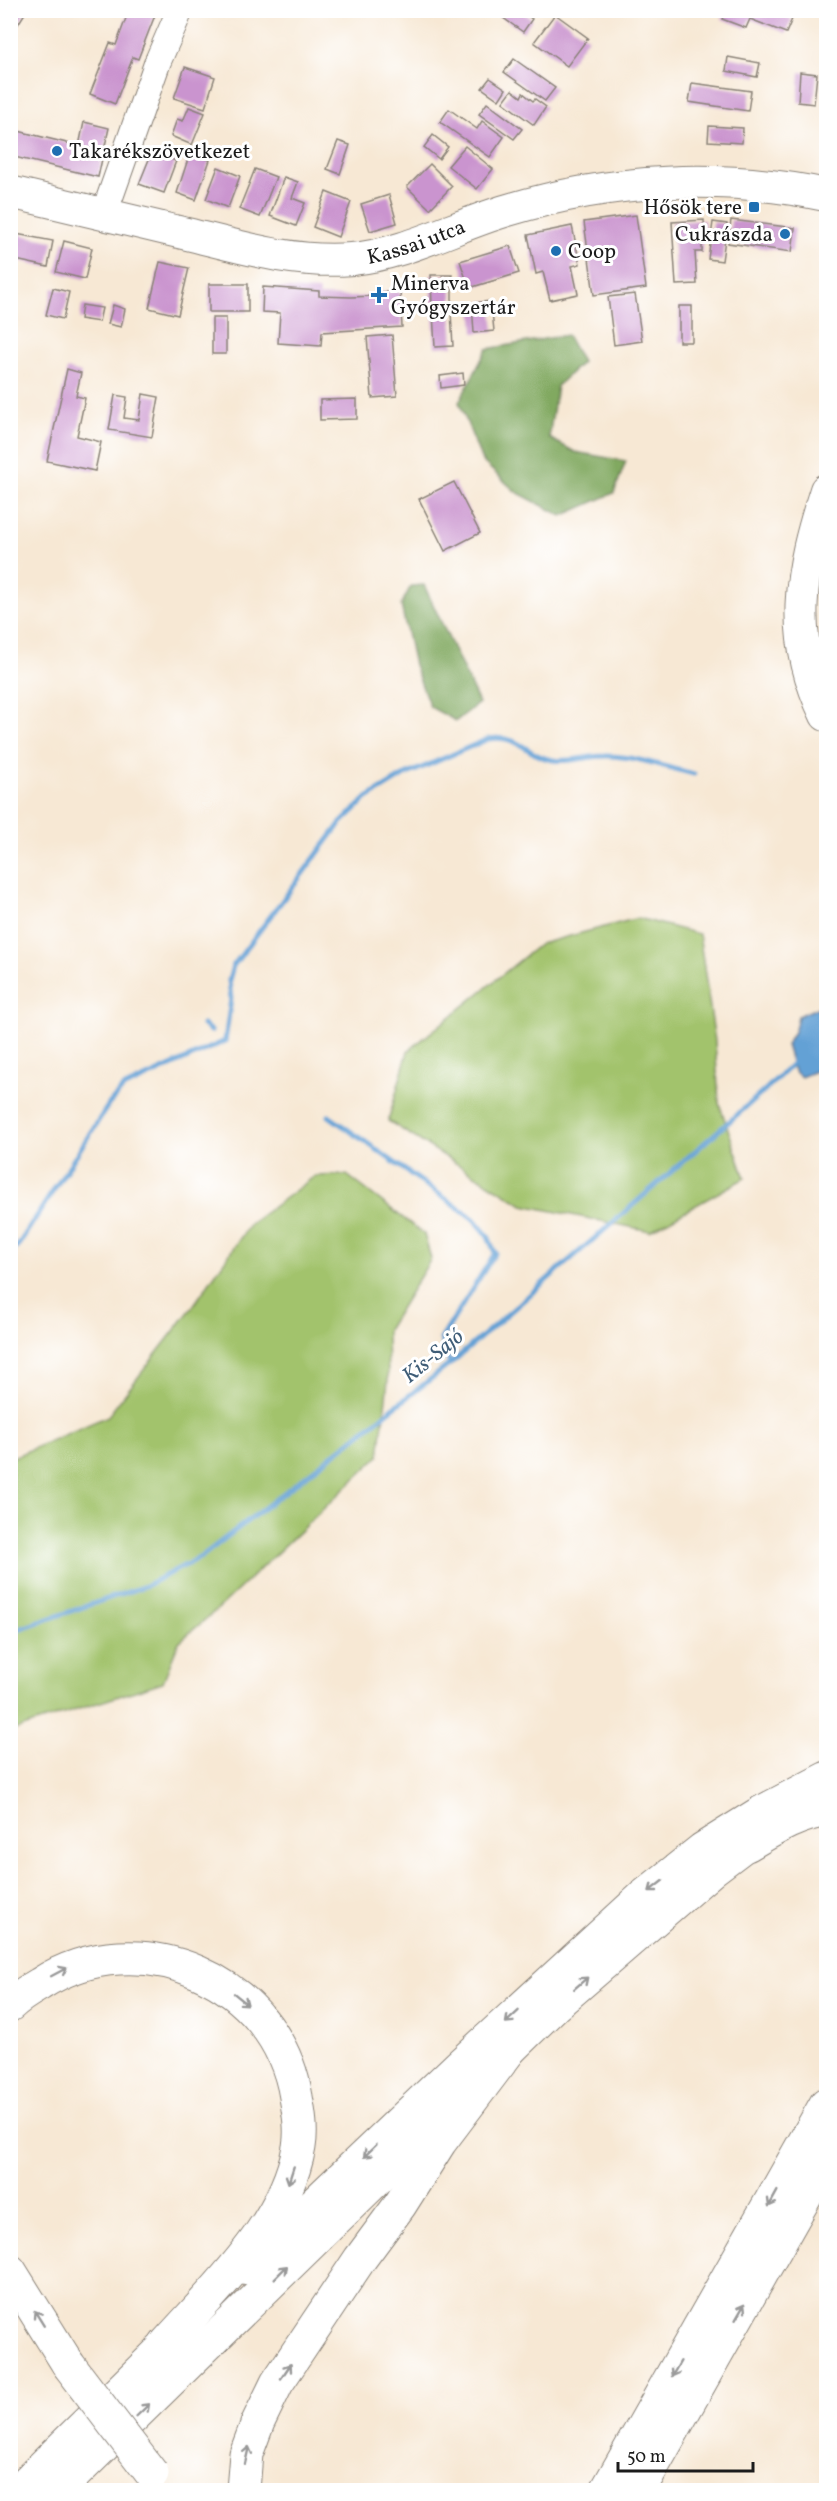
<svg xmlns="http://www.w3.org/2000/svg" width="837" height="2501" viewBox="0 0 837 2501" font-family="Vollkorn,serif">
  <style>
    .green { fill: #a2c36c; stroke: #5f7044; stroke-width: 1.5 }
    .forest { fill: #81a960; stroke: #4e623e; stroke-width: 1.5 }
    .water { fill: #63a1d5; stroke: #405e78; stroke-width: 1.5 }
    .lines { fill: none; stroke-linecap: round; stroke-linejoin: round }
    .stream { stroke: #63a1d5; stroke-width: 5 }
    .building { fill: #ca94cf }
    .minor-casing { stroke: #8a8278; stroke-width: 28 }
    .major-casing { stroke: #8a8278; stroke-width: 34 }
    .highway-casing { stroke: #8a8278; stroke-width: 35 }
    .minor { stroke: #fff; stroke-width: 26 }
    .major { stroke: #fff; stroke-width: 32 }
    .highway { stroke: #fff; stroke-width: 33 }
    .highway-bridge-casing { stroke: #8a8278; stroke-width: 35; stroke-linecap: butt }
    .highway-bridge { stroke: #fff; stroke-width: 33 }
    .oneway { stroke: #999 }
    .poi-dot { fill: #1f6fb2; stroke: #fff; stroke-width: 2 }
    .labels { text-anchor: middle; stroke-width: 6; stroke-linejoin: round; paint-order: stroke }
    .poi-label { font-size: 21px; fill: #1c1c1c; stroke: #fff; text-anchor: start }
    .street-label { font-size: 21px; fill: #1c1c1c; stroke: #fff }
    .water-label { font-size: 22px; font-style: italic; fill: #405e78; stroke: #fff }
  </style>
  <rect width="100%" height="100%" fill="#fff"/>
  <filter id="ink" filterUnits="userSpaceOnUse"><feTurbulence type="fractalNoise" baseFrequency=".0167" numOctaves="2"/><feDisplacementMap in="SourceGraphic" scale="12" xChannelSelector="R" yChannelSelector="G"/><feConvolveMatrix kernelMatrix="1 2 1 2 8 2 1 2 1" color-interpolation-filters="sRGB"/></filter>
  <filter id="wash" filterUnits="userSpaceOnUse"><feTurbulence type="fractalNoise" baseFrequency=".008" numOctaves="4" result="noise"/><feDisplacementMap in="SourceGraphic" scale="24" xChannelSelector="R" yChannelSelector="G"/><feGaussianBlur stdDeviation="1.35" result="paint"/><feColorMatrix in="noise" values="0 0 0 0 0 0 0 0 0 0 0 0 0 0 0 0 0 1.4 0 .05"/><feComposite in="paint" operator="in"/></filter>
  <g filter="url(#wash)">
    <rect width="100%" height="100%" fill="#f7e8d4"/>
    <g class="green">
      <path d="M638,918l61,16 16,107 4,62 26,75 -95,53 -127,-26 -135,-84 20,-70 132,-107z"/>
      <path d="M347,1175l77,59 7,25 -44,71 1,51 -9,75 -159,151 -41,35 -16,40 -152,49v-273l97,-42 83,-107 59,-85 65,-48z"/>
    </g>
    <g class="forest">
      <path d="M567,335l15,27 -25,24 -8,52 26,14 51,9 -12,32 -52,23 -46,-24 -34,-31 -23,-59 28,-53z"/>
      <path d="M424,585l55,118 -23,18 -26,-14 -16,-42 -13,-60 10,-19z"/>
    </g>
    <path class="water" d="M826,1004v63l-25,10 -7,-6 -8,-26 9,-15 3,-14z"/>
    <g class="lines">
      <g class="stream">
        <path d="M203,1025l8,6"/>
        <path d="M225,1041l6,-42 -2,-19 4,-14 107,-142 27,-26 36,-22 85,-37c33,-5 38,17 65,21 18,3 37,-5 55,-4 28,0 59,12 86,18"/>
        <path d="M329,1116l145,103 14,17 7,17 -54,86 9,25"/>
        <path d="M10,1251l7,-4 92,-143 14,-16 102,-47"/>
        <path d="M10,1632l135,-46 56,-29 249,-193 313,-272 34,-33"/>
      </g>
    </g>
    <g id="blocks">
      <g class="building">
        <path d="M10,10h17l-17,27z"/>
        <path d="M129,10h28l-19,49 -5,-2 -18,47 -25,-10 20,-51 6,2z"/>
        <path d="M492,10h27l13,9 -9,13z"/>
        <path d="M726,10h43l23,9 -6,14 -36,-14 -4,9 -24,-9z"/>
        <path d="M555,14l33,24 -21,28 -33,-24z"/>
        <path d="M728,57l32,6 -3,14 -31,-6z"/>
        <path d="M514,59l41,29 -10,13 -41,-29z"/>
        <path d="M185,67l30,10 -10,31 -31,-10z"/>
        <path d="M800,72l17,2 -3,30 -16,-2z"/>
        <path d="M490,78l16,11 -7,11 -17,-12z"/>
        <path d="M692,83l59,8 -3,20 -59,-9z"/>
        <path d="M512,90l9,7 2,-4 10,8 2,-2 11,8 -12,18 -31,-23z"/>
        <path d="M487,103l35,26 -8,10 -35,-25z"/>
        <path d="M189,107l16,6 -13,32 -21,-9 6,-17 6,2z"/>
        <path d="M449,109l28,20 5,-8 22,16 -14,20 -50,-35z"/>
        <path d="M84,122l25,6 -11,49 -88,-21v-27l69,17z"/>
        <path d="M709,126l34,2 -1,15 -34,-2z"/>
        <path d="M433,135l15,12 -9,12 -15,-12z"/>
        <path d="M338,141l12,4 -10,29 -13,-5z"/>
        <path d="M465,146l28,23 -16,20 -29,-23z"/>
        <path d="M152,152l24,9 -12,32 -25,-9z"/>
        <path d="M190,153l20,7 -14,40 -19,-7z"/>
        <path d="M430,164l22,22 -22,23 -23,-22z"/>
        <path d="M218,167l22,9 -12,32 -22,-9z"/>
        <path d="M255,169l21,8 -16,40 -21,-8z"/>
        <path d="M284,177l14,5 -6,16 13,5 -9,23 -26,-10z"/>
        <path d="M326,192l25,10 -13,35 -25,-10z"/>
        <path d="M389,195l8,28 -27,8 -9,-27z"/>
        <path d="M636,215l10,73 -52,7 -10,-73z"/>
        <path d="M704,220l1,21 -3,1v10h-7l2,32 -21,1 -4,-63z"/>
        <path d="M731,220l64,8 -3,24 -64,-9z"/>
        <path d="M713,222l14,2 -5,37 -14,-2z"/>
        <path d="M572,226l8,38 -8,2 6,28 -28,6 -7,-28 -7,2 -8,-39z"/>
        <path d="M16,234l37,7 -5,26 -37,-8z"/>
        <path d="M64,241l28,7 -7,31 -29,-7z"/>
        <path d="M510,246l9,27 -50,15 -9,-27z"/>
        <path d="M160,262l29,6 -11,47 -29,-7z"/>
        <path d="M431,275h21v34h-20z"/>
        <rect x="209" y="284" width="39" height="28"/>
        <path d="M263,287l56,4v5l32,1 22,-1v-3l27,-2 2,36 -80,5 -1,14 -43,-3 2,-30 -18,-1z"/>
        <path d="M53,288l16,4 -6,27 -17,-4z"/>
        <path d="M635,294l7,47 -28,4 -6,-48z"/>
        <path d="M491,301l3,30 -20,2 -2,-30z"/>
        <path d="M82,305l20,3 -3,14 -19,-3z"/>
        <path d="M113,305l12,4 -4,18 -13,-3z"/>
        <rect x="679" y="306" width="13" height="36"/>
        <path d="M451,312l2,34 -18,1 -2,-34z"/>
        <rect x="212" y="318" width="14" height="36"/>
        <path d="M392,335l5,61 -25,2 -5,-61z"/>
        <path d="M67,369l14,4 -5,23 9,2 -8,38 24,6 -6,29 -48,-10z"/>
        <path d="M463,373l1,12 -23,3 -1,-12z"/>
        <path d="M143,394l16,3 -7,40 -43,-7 6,-35 12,2 -3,21 15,2z"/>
        <path d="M357,399v20l-37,1v-20z"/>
        <path d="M454,482l26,51 -35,18 -26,-52z"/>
      </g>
    </g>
  </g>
  <g filter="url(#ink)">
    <use href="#blocks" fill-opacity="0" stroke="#8a8278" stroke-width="1.5"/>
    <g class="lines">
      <defs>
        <path id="minor" d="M104,214l54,-153 22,-51"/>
        <g id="major">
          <path id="s1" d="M10,192c59,14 118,28 177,42 54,13 109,30 165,25 54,-5 104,-34 156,-49 103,-31 213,-37 318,-15"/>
          <path d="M826,490c-26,80 -39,145 0,225"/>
          <path d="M748,1845c24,-14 51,-31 78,-34"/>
          <path d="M245,2269l214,-204 184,-169 59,-47 59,-37 65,-34"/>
          <path d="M18,2490l167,-164"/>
          <path d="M59,2490l495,-483 160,-138 45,-34"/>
        </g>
        <g id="highway">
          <path d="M10,2005c9,-9 20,-15 30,-21 99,-64 237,-5 256,113 3,16 6,33 3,50 -13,76 -83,141 -133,197"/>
          <path d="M10,2271l58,93"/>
          <path d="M243,2490l3,-36 12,-32 19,-39 83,-124 40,-54 40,-63 68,-90"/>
          <path d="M607,2490l219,-386"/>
          <path d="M639,2490l187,-330"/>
        </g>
      </defs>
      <use href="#minor" class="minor-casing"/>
      <use href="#major" class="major-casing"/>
      <use href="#highway" class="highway-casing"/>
      <use href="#minor" class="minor"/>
      <use href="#major" class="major"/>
      <use href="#highway" class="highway"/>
      <defs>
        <path id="highway-bridge" d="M68,2364l84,110"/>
      </defs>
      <use href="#highway-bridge" class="highway-bridge-casing"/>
      <use href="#highway-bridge" class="highway-bridge"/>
    </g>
    <defs><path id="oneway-shaft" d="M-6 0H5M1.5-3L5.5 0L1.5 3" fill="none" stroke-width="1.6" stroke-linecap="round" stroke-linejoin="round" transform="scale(1.5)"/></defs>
    <g class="oneway">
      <use href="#oneway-shaft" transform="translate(656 1886) rotate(142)"/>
      <use href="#oneway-shaft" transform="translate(59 1972) rotate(-28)"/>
      <use href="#oneway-shaft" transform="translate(581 1983) rotate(-41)"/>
      <use href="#oneway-shaft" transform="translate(241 1999) rotate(39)"/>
      <use href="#oneway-shaft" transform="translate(512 2017) rotate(137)"/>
      <use href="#oneway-shaft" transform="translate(370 2151) rotate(136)"/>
      <use href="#oneway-shaft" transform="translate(291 2175) rotate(108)"/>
      <use href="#oneway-shaft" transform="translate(773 2199) rotate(119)"/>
      <use href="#oneway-shaft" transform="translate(281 2272) rotate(-45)"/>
      <use href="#oneway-shaft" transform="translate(740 2312) rotate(-60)"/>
      <use href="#oneway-shaft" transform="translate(39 2318) rotate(-122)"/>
      <use href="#oneway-shaft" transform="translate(676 2369) rotate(120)"/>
      <use href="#oneway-shaft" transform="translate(286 2371) rotate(-56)"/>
      <use href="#oneway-shaft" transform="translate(143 2410) rotate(-44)"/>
      <use href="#oneway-shaft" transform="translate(247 2455) rotate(-77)"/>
    </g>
  </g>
  <g class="poi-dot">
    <circle cx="57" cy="151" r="6"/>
    <rect x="748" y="201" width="12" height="12" rx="3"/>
    <circle cx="785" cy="234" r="6"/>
    <circle cx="556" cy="251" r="6"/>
    <path d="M376 286h6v6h6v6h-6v6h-6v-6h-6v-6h6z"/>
  </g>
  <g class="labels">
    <g class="poi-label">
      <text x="69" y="158">Takarékszövetkezet</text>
      <text x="742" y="214" text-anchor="end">Hősök tere</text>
      <text x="773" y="241" text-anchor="end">Cukrászda</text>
      <text x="568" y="258">Coop</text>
      <text x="391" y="290">Minerva<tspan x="391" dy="24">Gyógyszertár</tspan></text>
    </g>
    <g class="street-label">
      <text dy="7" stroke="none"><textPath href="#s1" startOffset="416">Kassai utca</textPath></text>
    </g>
    <g class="water-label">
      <text transform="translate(432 1355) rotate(-39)" y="8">Kis-Sajó</text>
    </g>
  </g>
  <rect width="837" height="2501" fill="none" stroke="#fff" stroke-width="36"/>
  <path d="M618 2462v9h135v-9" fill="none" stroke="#1c1c1c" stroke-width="3"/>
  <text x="627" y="2462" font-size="18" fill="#1c1c1c" stroke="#ffffff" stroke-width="4.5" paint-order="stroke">50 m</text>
</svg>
